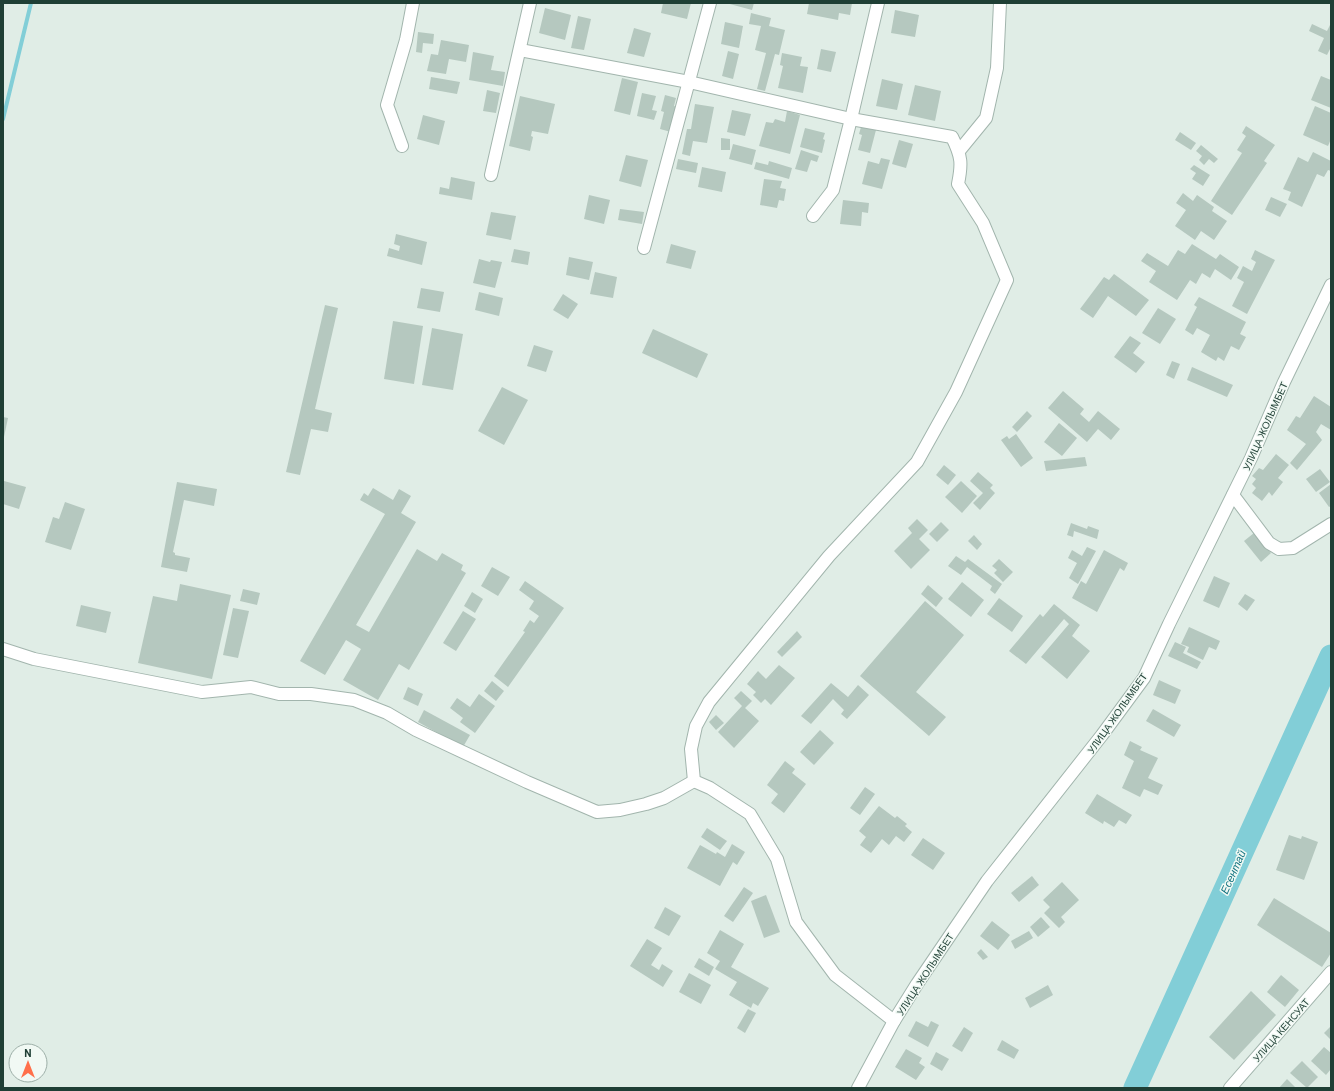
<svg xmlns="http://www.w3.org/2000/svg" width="1334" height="1091" viewBox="0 0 1334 1091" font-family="Barlow,sans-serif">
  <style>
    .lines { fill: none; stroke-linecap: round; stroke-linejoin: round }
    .stream { stroke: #82ced7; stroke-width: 4 }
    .river { stroke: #82ced7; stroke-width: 23 }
    .building { fill: #b5c8bf }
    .minor-casing { stroke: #a2b5ad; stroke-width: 14 }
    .minor { stroke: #fff; stroke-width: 12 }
    .labels { text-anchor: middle; stroke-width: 3; stroke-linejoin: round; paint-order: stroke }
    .street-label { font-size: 10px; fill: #1f3f35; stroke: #f1f9f4 }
    .water-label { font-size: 11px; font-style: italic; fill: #137380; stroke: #f1f9f4 }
  </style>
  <rect width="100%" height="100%" fill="#e0ede6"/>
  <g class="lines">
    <path class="stream" d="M3,119l28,-116"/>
    <path class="river" d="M1135,1088l196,-432"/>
  </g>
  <g class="building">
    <path d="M663,3h28l-4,16 -26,-6z"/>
    <path d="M726,3h28l-2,7z"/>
    <path d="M809,3h43l-2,12 -11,-2 -1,7 -31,-6z"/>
    <path d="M545,8l26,7 -6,25 -26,-7z"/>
    <path d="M895,10l24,5 -4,22 -24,-4z"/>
    <path d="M751,13l20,5 -2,8 16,4 -6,25 -4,-1 -10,37 -8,-2 9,-36 -11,-3 6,-24 -12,-2z"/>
    <path d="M578,16l13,3 -7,31 -13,-2z"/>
    <path d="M725,22l18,4 -4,22 -18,-4z"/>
    <path d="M1331,23v24l-4,8 -9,-4 6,-13 -15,-7 3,-7 15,7z"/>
    <path d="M634,28l17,5 -7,24 -17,-4z"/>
    <path d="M418,32l16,2 -1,10 -10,-1 -1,10 -6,-1z"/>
    <path d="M441,40l28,5 -3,17 -17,-3 -3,15 -19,-3 4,-17 7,1z"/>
    <path d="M821,49l15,3 -5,20 -14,-3z"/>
    <path d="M728,51l11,3 -6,25 -11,-3z"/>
    <path d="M473,52l21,4 -3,14 14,2 -2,14 -34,-6z"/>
    <path d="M782,53l20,4 -2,9 8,1 -5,26 -25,-5 5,-22 -3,-1z"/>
    <path d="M1321,76l10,4v28l-20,-8z"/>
    <path d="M431,77l29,5 -3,12 -28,-5z"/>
    <path d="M622,78l16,4 -8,33 -16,-4z"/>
    <path d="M882,79l21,5 -6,26 -21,-4z"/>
    <path d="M915,85l26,6 -6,30 -27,-6z"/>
    <path d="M487,90l13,3 -4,20 -13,-2z"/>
    <path d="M642,93l14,3 -4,14 5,1 -3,9 -17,-4z"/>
    <path d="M665,95l11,3 -2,8 3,1 -6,25 -11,-3 4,-17 -3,-1z"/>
    <path d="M520,96l35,8 -7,30 -16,-3 -1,5 2,1 -3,14 -21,-5z"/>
    <path d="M695,104l19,3 -7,36 -14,-2 -3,15 -8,-2 5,-25h4z"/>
    <path d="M1315,106l16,7v26l-3,7 -25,-11z"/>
    <path d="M732,110l19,4 -6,22 -18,-4z"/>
    <path d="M787,111l13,4 -10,39 -31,-8 7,-24 7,1 2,-4 10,3z"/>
    <path d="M423,115l22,6 -6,24 -22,-6z"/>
    <path d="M1246,126l29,19 -11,16 3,2 -35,52 -21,-14 31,-48 -5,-3 9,-14 -4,-3z"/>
    <path d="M861,127l15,3 -6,23 -12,-3 4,-15 -3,-1z"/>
    <path d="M805,128l20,5 -2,6 2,1 -3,13 -22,-6z"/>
    <path d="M1180,132l16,11 -5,7 -16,-10z"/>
    <path d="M721,138l9,1v11h-9z"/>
    <path d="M899,140l14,4 -7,24 -14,-4z"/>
    <path d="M733,144l23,6 -4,15 -23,-6z"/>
    <path d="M1201,145l17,14 -4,4 -5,-4 -5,6 -5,-5 3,-4 -6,-5z"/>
    <path d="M801,150l18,6 -2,6 -6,-2 -4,12 -12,-3z"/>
    <path d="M1313,152l18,9v10l-3,-1 -4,7 -7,-3 -15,33 -14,-7 3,-8 -8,-3 15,-32 10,5z"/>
    <path d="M626,155l22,5 -7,27 -22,-6z"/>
    <path d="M881,158l9,2 -8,29 -20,-5 6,-23 11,3z"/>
    <path d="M678,159l20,4 -2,10 -20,-4z"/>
    <path d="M769,161l23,7 -3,11 -35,-10 2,-7 12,3z"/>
    <path d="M1194,165l16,10 -7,11 -11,-7 4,-6 -6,-4z"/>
    <path d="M702,167l24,5 -4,20 -24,-5z"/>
    <path d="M451,177l24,5 -3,18 -33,-6 1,-7 9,2z"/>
    <path d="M764,179l18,2 -2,7 6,1 -2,12 -5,-1 -2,8 -17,-3z"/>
    <path d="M1183,193l10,8 4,-6 17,12 -2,4 15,10 -13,19 -13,-9 -6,9 -20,-14 11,-16 -10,-7z"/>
    <path d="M589,195l21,5 -6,24 -20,-5z"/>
    <path d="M1271,197l16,7 -7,13 -15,-7z"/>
    <path d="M843,200l26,3 -1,10 -6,-1 -1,14 -21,-2z"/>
    <path d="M620,209l24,3 -2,12 -24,-4z"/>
    <path d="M491,212l25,4 -5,24 -25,-5z"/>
    <path d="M396,234l31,8 -5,23 -35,-9 2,-8 10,3 1,-5 -6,-2z"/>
    <path d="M671,244l25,7 -5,18 -25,-6z"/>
    <path d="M1192,244l24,15 4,-5 19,13 -8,13 -16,-11 -5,9 -8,-5 -6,11 -6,-4 -13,20 -28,-18 7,-11 -15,-10 6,-8 21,13 10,-16 7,4z"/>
    <path d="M514,249l16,3 -2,13 -17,-3z"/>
    <path d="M1255,250l20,10 -28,54 -15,-8 12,-24 -7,-4 6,-12 9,5 4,-9 -5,-3z"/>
    <path d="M569,257l24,5 -4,18 -23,-5z"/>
    <path d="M479,259l11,3 1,-2 11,2 -7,26 -22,-5z"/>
    <path d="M595,272l22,5 -4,21 -23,-4z"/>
    <path d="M1114,274l35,26 -13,16 -28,-20 -15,22 -13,-9 24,-32 5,3z"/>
    <path d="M421,288l23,4 -4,20 -23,-4z"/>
    <path d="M479,292l24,6 -4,18 -24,-6z"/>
    <path d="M563,294l15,10 -10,15 -15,-9z"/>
    <path d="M1199,297l47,25 -6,12 6,3 -7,13 -8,-4 -7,15 -6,-4 -2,4 -15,-9 9,-17 -13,-7 -4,7 -8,-5 12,-23 -3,-2z"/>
    <path d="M325,305l13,3 -23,101 17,4 -4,19 -17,-3 -11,46 -14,-3z"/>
    <path d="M1158,308l18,11 -16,25 -18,-11z"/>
    <path d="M393,321l30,5 -9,58 -30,-5z"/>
    <path d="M432,328l31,6 -10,56 -31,-5z"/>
    <path d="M653,329l55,25 -11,24 -55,-25z"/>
    <path d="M1130,336l11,7 -8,10 12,9 -9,11 -22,-16z"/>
    <path d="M534,345l19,6 -7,21 -19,-6z"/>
    <path d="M1172,361l8,3 -6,15 -8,-4z"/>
    <path d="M1192,367l41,18 -6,12 -40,-17z"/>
    <path d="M502,387l26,13 -24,45 -26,-14z"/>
    <path d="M1063,391l21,18 -4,5 9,8 9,-11 22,18 -9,11 -13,-11 -11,13 -39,-34z"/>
    <path d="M1314,396l17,11v23l-10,-6 -5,8 6,8 -25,30 -7,-7 16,-19 -19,-14 9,-14 4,2z"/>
    <path d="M1027,411l5,5 -15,16 -5,-5z"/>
    <path d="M3,417l5,1 -4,19h-1z"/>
    <path d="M1059,423l18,15 -15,18 -18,-14z"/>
    <path d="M1016,434l17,24 -12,9 -20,-27 6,-4 2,3z"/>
    <path d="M1276,454l13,11 -11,13 5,4 -11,14 -3,-4 -7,9 -10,-8 4,-5 -4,-4 4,-5 -4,-3 7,-8 4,2z"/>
    <path d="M1085,457l2,9 -41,5 -2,-10z"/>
    <path d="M944,465l12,10 -8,10 -12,-10z"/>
    <path d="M1320,469l10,13 -14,10 -10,-13z"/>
    <path d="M978,472l15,13 -3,3 5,5 -15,17 -7,-7 10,-10 -13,-12z"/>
    <path d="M4,481l22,6 -7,22 -16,-5v-19z"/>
    <path d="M961,481l16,15 -15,17 -17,-16z"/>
    <path d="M177,482l40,7 -3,17 -30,-6 -11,52 2,1v2l15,3 -3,14 -26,-5z"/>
    <path d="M1331,484v22l-2,1 -10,-14z"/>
    <path d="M373,488l20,12 6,-11 12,7 -10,17 15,9 -60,103 13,7 48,-83 20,12 5,-8 21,12 -2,5 5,3 -57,97 -10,-6 -21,36 -35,-20 18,-31 -15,-9 -21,35 -25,-14 85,-147 -25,-14 4,-7 4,3z"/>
    <path d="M65,502l20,7 -14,41 -26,-8 8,-25 6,2z"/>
    <path d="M917,519l11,11 -9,9 11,11 -19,19 -17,-18 18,-18 -4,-5z"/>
    <path d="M941,522l8,8 -12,12 -8,-8z"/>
    <path d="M1071,523l16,6 1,-3 11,4 -2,9 -23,-8 -1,6 -6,-2z"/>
    <path d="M1254,533l17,20 -10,9 -17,-21z"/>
    <path d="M974,535l8,9 -5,6 -9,-9z"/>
    <path d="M1087,547l9,4 -18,33 -9,-6 8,-15 -9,-5 4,-8 10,6z"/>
    <path d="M1104,550l24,13 -4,8 -4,-3 -23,44 -25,-14 9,-17 5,3z"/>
    <path d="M956,556l9,6 3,-3 34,25 -7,10 -5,-4 2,-4 -25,-19 -6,8 -13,-9z"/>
    <path d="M999,559l14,13 -10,10 -9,-9 3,-3 -5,-4z"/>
    <path d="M492,567l18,10 -12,19 -17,-10z"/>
    <path d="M1214,576l16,7 -11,25 -16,-7z"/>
    <path d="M525,581l39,27 -56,79 -14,-11 31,-44 -2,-1 7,-11 4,3 5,-7 -10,-7 5,-8 -15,-11z"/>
    <path d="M962,582l22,18 -13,17 -23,-18z"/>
    <path d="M180,584l51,11 -19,84 -74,-16 15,-67 24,5z"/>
    <path d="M928,585l15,13 -7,9 -15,-13z"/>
    <path d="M243,589l17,4 -3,12 -17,-4z"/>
    <path d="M472,592l11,7 -8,14 -11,-7z"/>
    <path d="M1245,594l10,6 -8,11 -9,-7z"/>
    <path d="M999,598l24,18 -11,16 -25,-18z"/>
    <path d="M925,601l39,34 -48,57 30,25 -17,19 -69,-60z"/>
    <path d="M1054,604l26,21 -8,11 18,15 -23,28 -26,-22 28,-33 -5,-5 -38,45 -17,-13 31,-37 3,3z"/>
    <path d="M81,605l30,7 -5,21 -30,-7z"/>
    <path d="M233,608l16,3 -11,47 -15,-3z"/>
    <path d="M463,611l13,8 -20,32 -13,-8z"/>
    <path d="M1189,627l31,14 -4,9 -7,-3 -6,13 -16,-8 2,-5 -8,-3z"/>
    <path d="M797,631l5,6 -20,20 -5,-5z"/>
    <path d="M1175,642l11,5 -3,6 18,9 -4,7 -29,-13z"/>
    <path d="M779,665l16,13 -24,27 -6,-6 -4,4 -8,-8 3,-3 -9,-8 11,-13 8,8z"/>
    <path d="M1159,680l22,10 -6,14 -22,-9z"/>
    <path d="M492,681l12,10 -8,10 -12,-10z"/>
    <path d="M831,683l17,14 10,-12 11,10 -22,24 -6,-5 3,-4 -11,-11 -22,25 -10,-8z"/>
    <path d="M408,687l15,7 -5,12 -15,-7z"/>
    <path d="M741,691l11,10 -7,7 14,13 -25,27 -16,-16 24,-26 -8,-8z"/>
    <path d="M479,694l16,12 -20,27 -15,-11 3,-4 -13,-10 7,-10 13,9z"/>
    <path d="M1153,709l28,16 -7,12 -28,-16z"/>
    <path d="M424,710l46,25 -7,12 -45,-25z"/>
    <path d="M716,715l8,8 -8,7 -7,-8z"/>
    <path d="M820,730l14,13 -20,22 -14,-13z"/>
    <path d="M1130,741l12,6 -2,3 18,8 -10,20 15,7 -5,10 -14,-6 -4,8 -18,-9 12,-27 -10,-6z"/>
    <path d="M785,761l10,8 -3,4 14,11 -22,29 -13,-10 7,-9 -11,-9z"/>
    <path d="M865,787l10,7 -15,21 -10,-7z"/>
    <path d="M1097,794l35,21 -6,9 -7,-4 -5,7 -10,-6 -1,3 -18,-11z"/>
    <path d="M879,806l16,12 2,-2 10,8 -2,2 7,6 -8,10 -8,-6 -7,9 -7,-6 -11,14 -11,-8 6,-8 -7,-6z"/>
    <path d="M707,828l20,13 -7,9 -19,-13z"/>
    <path d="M1289,835l12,4 1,-3 16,6 -14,38 -28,-10z"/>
    <path d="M923,838l22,15 -12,17 -22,-15z"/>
    <path d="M732,844l13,8 -8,13 -4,-3 -13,24 -33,-18 13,-23 16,9 1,-2 8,5z"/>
    <path d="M1032,876l7,9 -20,17 -8,-9z"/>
    <path d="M1062,882l17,18 -18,17 4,5 -6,6 -15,-15 6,-6 -7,-7z"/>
    <path d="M744,887l9,6 -20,29 -9,-6z"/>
    <path d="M766,895l14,37 -16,6 -13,-37z"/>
    <path d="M1274,898l57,35v20l-9,14 -65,-42z"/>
    <path d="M665,907l16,9 -12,20 -15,-8z"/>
    <path d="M1041,917l9,10 -12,10 -8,-10z"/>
    <path d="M992,921l18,14 -12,15 -18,-14z"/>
    <path d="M720,930l24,14 -13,23 38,21 -11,18 -5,-3 -2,5 -22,-13 8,-13 -22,-13 5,-8 -13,-8z"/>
    <path d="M1029,931l4,7 -18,11 -4,-8z"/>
    <path d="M647,939l15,9 -11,17 8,5 3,-6 11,7 -10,16 -33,-21z"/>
    <path d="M981,949l7,8 -5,3 -6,-7z"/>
    <path d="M699,958l15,9 -5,9 -15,-9z"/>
    <path d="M689,973l22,12 -10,19 -22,-12z"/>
    <path d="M1281,975l18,15 -14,17 -18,-15z"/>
    <path d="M1048,985l5,10 -23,13 -5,-10z"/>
    <path d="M1251,991l25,24 -42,45 -25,-23z"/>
    <path d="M748,1009l8,4 -11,20 -8,-5z"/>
    <path d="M916,1021l12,6 3,-6 8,4 -11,22 -20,-11z"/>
    <path d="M1331,1026v14l-7,-7z"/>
    <path d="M964,1027l9,6 -11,19 -10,-6z"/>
    <path d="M1002,1040l17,10 -5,9 -17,-9z"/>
    <path d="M1324,1047l7,6v16l-5,6 -15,-14z"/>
    <path d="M906,1049l16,9 -3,5 6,4 -9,13 -21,-13z"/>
    <path d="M936,1052l13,7 -7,12 -12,-7z"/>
    <path d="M1302,1061l16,16 -11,11 -17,-15z"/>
    <path d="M1287,1079l9,9h-17z"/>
  </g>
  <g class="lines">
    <defs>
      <g id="minor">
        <path d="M520,50l169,32 162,37 101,18c10,20 10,27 6,47l25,39 24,57 -51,112 -39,70 -88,94 -120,146 -13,24 -5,23 3,32 16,7 40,26 27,45 19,63 39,53 59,46"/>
        <path d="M402,146l-15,-41 19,-65 7,-37"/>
        <path d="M959,151l27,-33 11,-50 3,-65"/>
        <path d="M491,175l39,-172"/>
        <path d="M813,216l20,-26 18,-71 27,-116"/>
        <path d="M644,248l66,-245"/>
        <path d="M1233,495l36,48 10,6 14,-1 38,-24"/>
        <path d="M3,649l31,10 168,33 49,-5 28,7h32l43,6 33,13 29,17 111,52 70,30 23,-2 26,-6 18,-6 30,-17"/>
        <path d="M858,1088l36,-67 23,-37 70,-103 115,-146 42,-57 25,-54 82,-166 33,-76 47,-97"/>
        <path d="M1230,1088l101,-116"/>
      </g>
    </defs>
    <use href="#minor" class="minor-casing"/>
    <use href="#minor" class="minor"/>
  </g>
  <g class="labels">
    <g class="street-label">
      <text transform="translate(1265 426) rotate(-66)" y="4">УЛИЦА ЖОЛЫМБЕТ</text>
      <text transform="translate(1117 713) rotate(-55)" y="4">УЛИЦА ЖОЛЫМБЕТ</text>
      <text transform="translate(925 974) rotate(-57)" y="4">УЛИЦА ЖОЛЫМБЕТ</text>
      <text transform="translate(1281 1030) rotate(-49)" y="4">УЛИЦА КЕНСУАТ</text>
    </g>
    <g class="water-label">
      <text transform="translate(1233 872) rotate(-66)" y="4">Есентай</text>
    </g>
  </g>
  <rect width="1334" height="1091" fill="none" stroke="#1f3f35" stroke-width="8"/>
  <g transform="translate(28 1063)"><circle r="19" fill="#f1f9f4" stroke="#9dafa8"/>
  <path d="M0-3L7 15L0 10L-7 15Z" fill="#ff704b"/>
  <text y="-6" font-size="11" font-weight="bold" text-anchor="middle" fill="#1f3f35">N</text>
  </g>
</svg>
